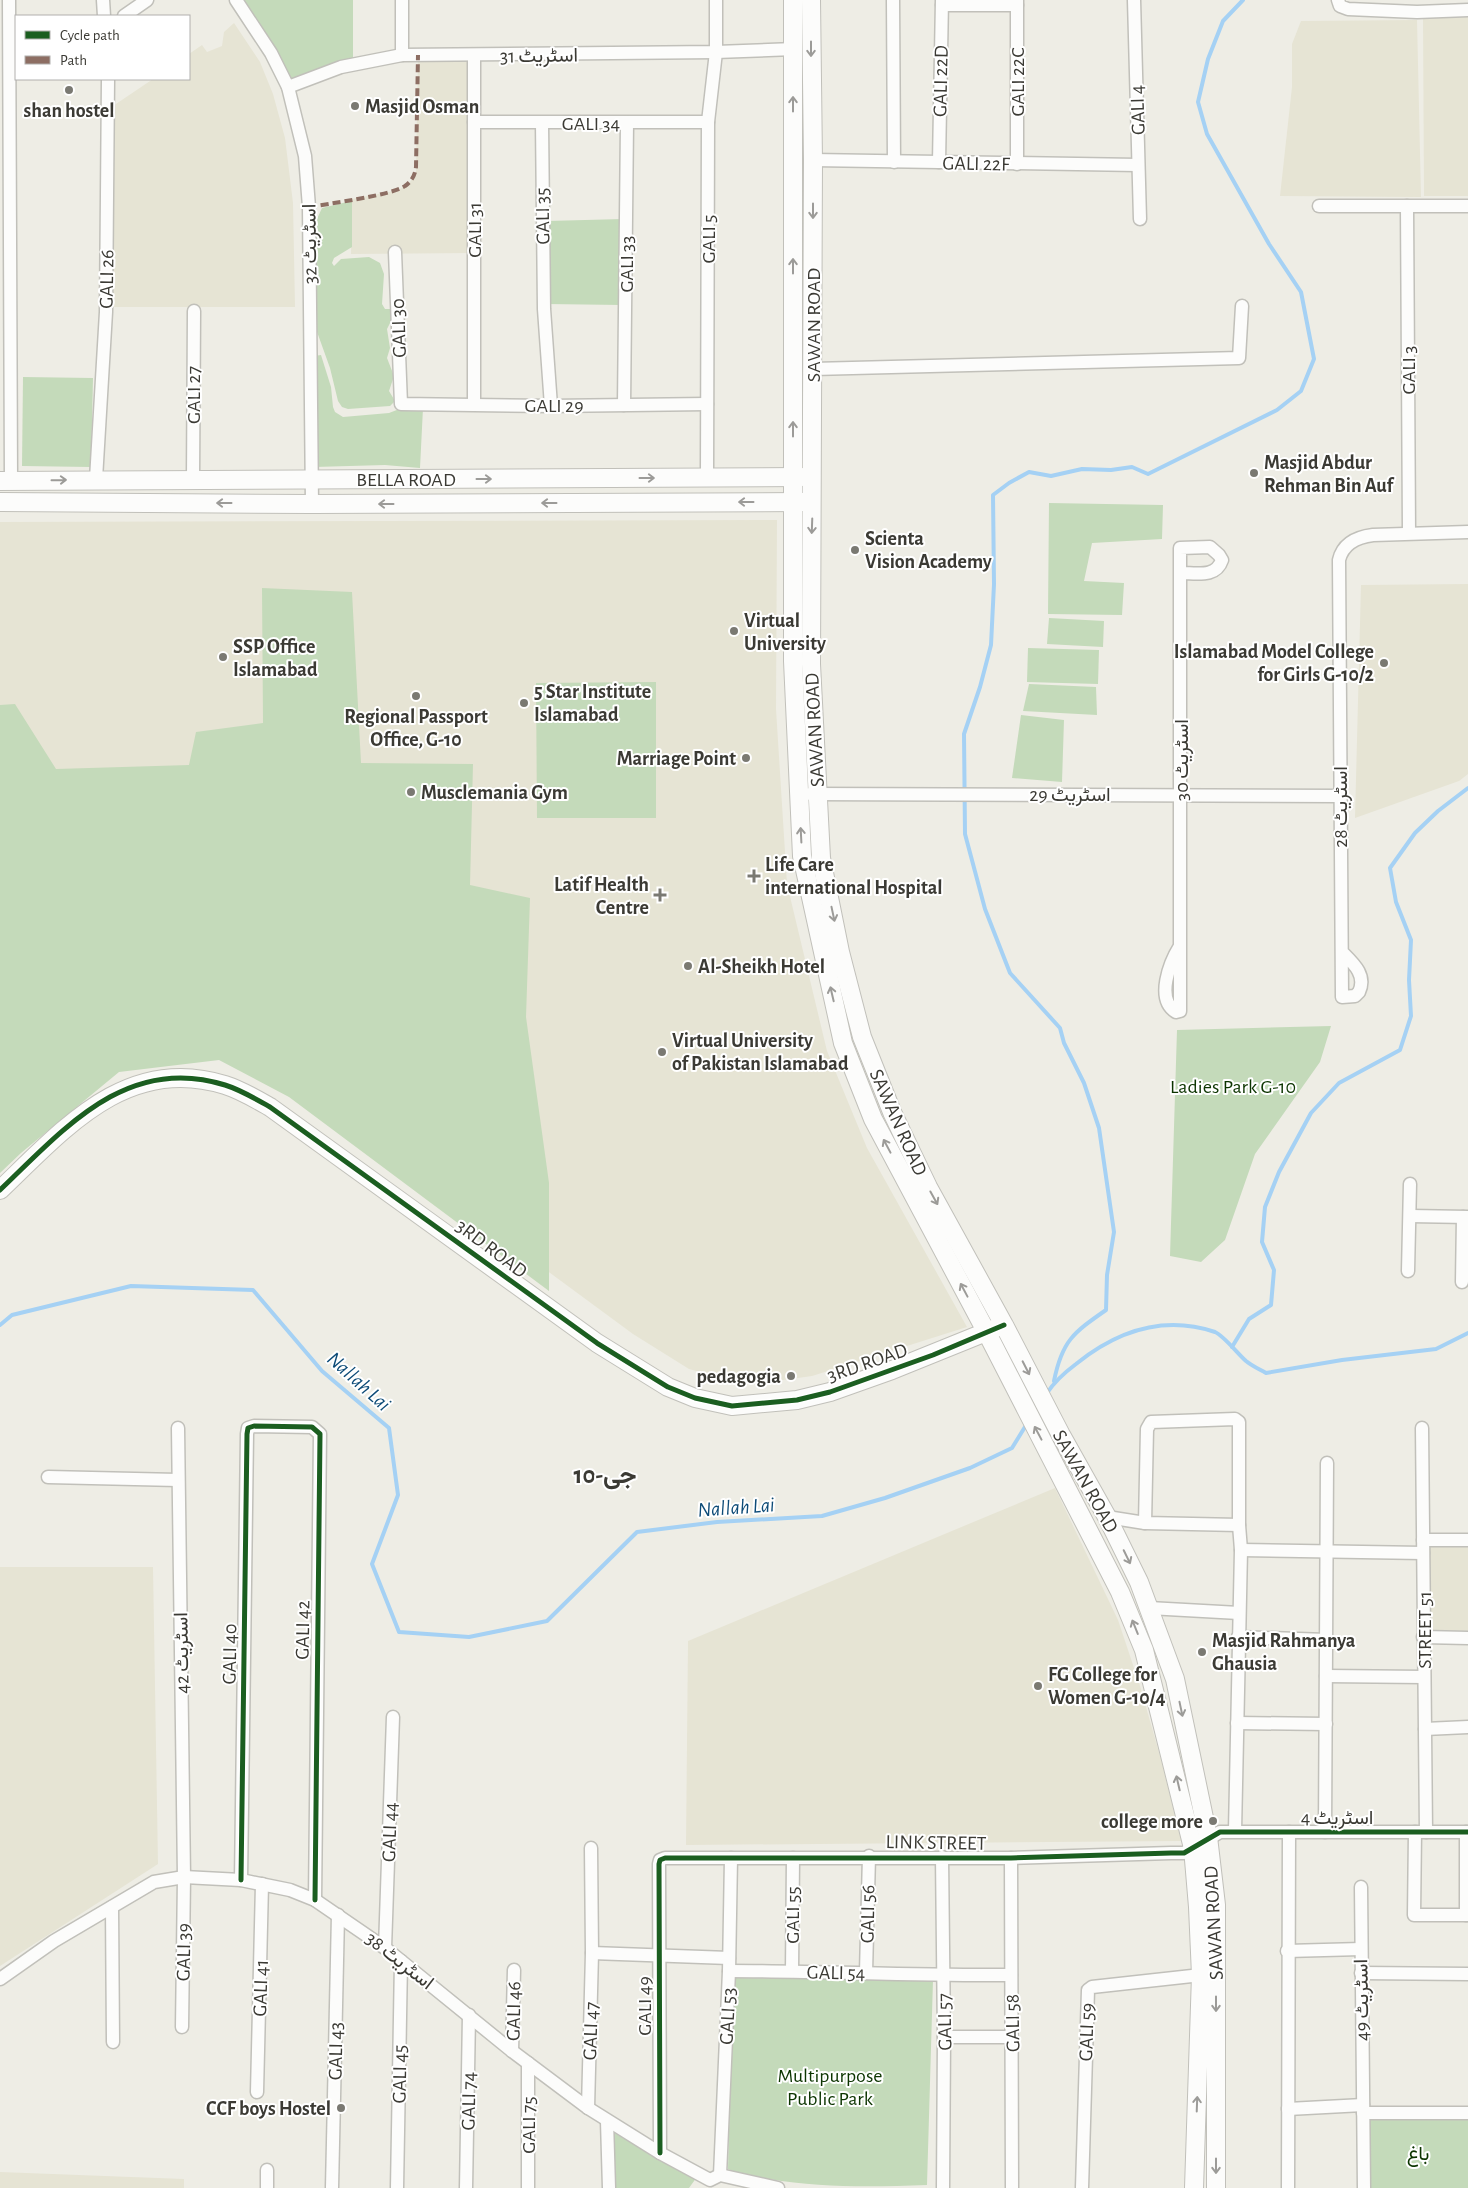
<svg xmlns="http://www.w3.org/2000/svg" width="1468" height="2188" viewBox="0 0 1468 2188" font-family="'Alegreya Sans',Vazirmatn,sans-serif">
  <style>
    .built { fill: #e6e4d4 }
    .green { fill: #c4daba }
    .lines { fill: none; stroke-linecap: round; stroke-linejoin: round }
    .stream { stroke: #a5d1f4; stroke-width: 4 }
    .street-casing { stroke: #c1c0ba; stroke-width: 15 }
    .secondary-casing { stroke: #c1c0ba; stroke-width: 20 }
    .street { stroke: #fcfcfb; stroke-width: 12 }
    .secondary { stroke: #fcfcfb; stroke-width: 18 }
    .quiet { stroke: #8d6e63; stroke-width: 4; stroke-dasharray: 8 4; stroke-linecap: butt }
    .cycleway-casing { stroke: #fff; stroke-width: 8 }
    .cycleway { stroke: #1b5e20; stroke-width: 5 }
    .oneway { stroke: #9c9b98 }
    .poi-dot { fill: #7a7972; stroke: #fff; stroke-width: 2 }
    .labels { text-anchor: middle; stroke-width: 4; stroke-linejoin: round; paint-order: stroke }
    .street-label { font-size: 20px; fill: #3b3a34; stroke: #fff }
    .poi-label { font-size: 20px; font-weight: bold; fill: #3b3a34; stroke: #fff; text-anchor: start }
    .park-label { font-size: 20px; fill: #0c3500; stroke: #fff }
    .water-label { font-size: 21px; font-style: italic; fill: #0d4b77; stroke: #fff }
    .district-label { font-size: 25px; font-weight: bold; fill: #3b3a34; stroke: #fff }
  </style>
  <rect width="100%" height="100%" fill="#eeede5"/>
  <g class="built">
    <path d="M1468,15v181h-44l-1,-179z"/>
    <path d="M1417,20l4,177 -141,-1 12,-109v-43l9,-23z"/>
    <path d="M234,23l26,39 13,32 12,44 8,65 2,104h-183l1,-201 40,-27h36v-25l13,-9 5,7 15,-6 2,-14z"/>
    <path d="M418,55l56,1v197l-123,1 1,-55 47,-9 11,-8 6,-10z"/>
    <path d="M777,520l-1,189 11,175 40,167 40,97 100,179 -155,49 -65,9 -58,-16 -56,-35 -220,-162 -177,-120 -133,7 -103,93v-630z"/>
    <path d="M1468,584v190l-9,7 -104,37 6,-233z"/>
    <path d="M1055,1488l63,132 22,66 22,77 19,78 -495,4 2,-204z"/>
    <path d="M1430,1544h38v90h-39z"/>
    <path d="M0,1567h153l5,297 -158,102z"/>
    <path d="M0,2172l184,7v9h-184z"/>
  </g>
  <g class="green">
    <path d="M236,0h117v64l-65,23z"/>
    <path d="M352,199v48l-18,11 -2,5 2,3 7,-7 28,-2 11,6 4,11 -2,30 3,5h7v10l-5,10 3,19 -3,10 7,18 -5,15 6,10 -5,5 -42,3 -6,-2 -4,-6 -8,-33 -14,-39v-108l6,-13 25,-6v-2z"/>
    <path d="M623,219l-1,86 -76,-1 1,-83z"/>
    <path d="M321,355l10,32 2,20 2,5 8,5 46,-4 13,-5h21l-3,60 -35,-3 -71,2v-111z"/>
    <path d="M23,377l70,1 -2,89 -69,-1z"/>
    <path d="M1049,503l114,2 -1,34 -70,4 -8,38 40,2 -2,32 -74,-1z"/>
    <path d="M262,588l90,4 9,171 112,1 -3,121 60,13 -4,119 23,166v108l-260,-194 -70,-37 -100,12 -98,81 -21,20v-468l15,-1 41,65 133,-4 7,-33 67,-9z"/>
    <path d="M1049,618l55,3 -1,26 -56,-3z"/>
    <path d="M1028,648l71,2 -1,34 -71,-2z"/>
    <path d="M656,682v136h-119l-1,-135z"/>
    <path d="M1029,684l67,3 1,28 -74,-4z"/>
    <path d="M1021,715l43,5 -2,62 -50,-4z"/>
    <path d="M1331,1026l-11,36 -65,92 -30,86 -24,22 -31,-6 7,-226z"/>
    <path d="M733,1978l200,2 -6,205c-54,2 -105,3 -158,-6 -14,-2 -28,-4 -41,-10z"/>
    <path d="M1367,2117l101,1v70h-100z"/>
    <path d="M606,2128l53,31 40,15 -10,14h-84z"/>
  </g>
  <g class="lines">
    <g class="stream">
      <path d="M0,1325l12,-10 119,-29 122,4 69,81 67,57 9,67 -26,69 27,68 70,5 78,-16 90,-89 80,-10 105,-6 63,-18 85,-30 42,-20 16,-26"/>
      <path d="M1232,1347l17,-28 22,-14 3,-35 -12,-28 3,-35 14,-35 32,-59 28,-30 61,-33 11,-34 -2,-36 2,-40 -15,-38 -6,-34 25,-35 23,-22 30,-23"/>
      <path d="M1054,1381c8,-40 19,-48 52,-71l1,-35 7,-43 -15,-104 -15,-45 -20,-40 -4,-15 -50,-55 -25,-64 -20,-75 -1,-100 16,-47 11,-42 3,-61 -1,-89 16,-12 20,-11 22,4 31,-7 29,1 21,-3 16,7 129,-64 24,-19 13,-32 -13,-67 -32,-48 -62,-110 -9,-32 10,-43 15,-38 20,-21"/>
      <path d="M1047,1393c8,-12 17,-20 29,-29 41,-33 88,-49 139,-32 9,4 23,22 31,29 6,5 13,8 20,12l76,-13 94,-11 32,-16"/>
    </g>
    <defs>
      <g id="street">
        <path d="M9,0l2,480"/>
        <path d="M103,0l1,16"/>
        <path d="M236,0l35,53 17,34 17,69 4,51 3,297"/>
        <path d="M893,0l1,162"/>
        <path d="M1017,0v164"/>
        <path d="M1134,0l6,219"/>
        <path d="M1338,0l2,6 8,3 69,3 51,-2"/>
        <path d="M942,5h75"/>
        <path d="M124,16l23,-16"/>
        <path d="M402,55v-55"/>
        <path d="M474,56v348"/>
        <path d="M288,87l53,-20 61,-12 314,-3 78,-3"/>
        <path d="M474,122h234"/>
        <path d="M542,123l2,186 7,97"/>
        <path d="M813,160l325,5"/>
        <path d="M939,162l3,-162"/>
        <path d="M1319,206h149"/>
        <path d="M1407,206l2,327"/>
        <path d="M395,252l6,152 150,2 156,-2"/>
        <path d="M813,369l426,-11 3,-52"/>
        <path d="M624,405l3,-282"/>
        <path d="M707,478l1,-356 8,-70v-52"/>
        <path d="M96,479l10,-167 2,-233"/>
        <path d="M193,479l1,-168"/>
        <path d="M810,794l530,2"/>
        <path d="M1180,946c-10,16 -25,53 -4,66l4,-1v-463l30,-1 9,8 3,5c-6,18 -25,13 -42,13"/>
        <path d="M1342,952c11,11 25,23 17,40l-4,4 -13,1 -3,-437c4,-17 18,-23 34,-25l95,-3"/>
        <path d="M1410,1216l58,1"/>
        <path d="M1408,1271l2,-87"/>
        <path d="M1462,1282l1,-65"/>
        <path d="M178,1428l6,449 -2,150"/>
        <path d="M1422,1428l4,404"/>
        <path d="M48,1477l130,3"/>
        <path d="M1107,1517l38,6 94,2"/>
        <path d="M1145,1523l2,-94 4,-7 84,-3 4,3v103l2,25 -6,281"/>
        <path d="M1423,1540h45"/>
        <path d="M1241,1550l182,3"/>
        <path d="M1149,1608l90,5"/>
        <path d="M1238,1637l89,3"/>
        <path d="M1423,1637l45,1"/>
        <path d="M1326,1676l98,1"/>
        <path d="M1237,1723l89,1"/>
        <path d="M1425,1729l43,-2"/>
        <path d="M1325,1832l2,-369"/>
        <path d="M1415,1832l-1,83h54"/>
        <path d="M1466,1832v83"/>
        <path d="M942,1857l2,180 -1,151"/>
        <path d="M1011,1858l1,330"/>
        <path d="M241,1880l6,-446 1,-6 6,-2 58,1 8,7 -5,466"/>
        <path d="M1361,1887l3,301"/>
        <path d="M112,1907l1,135"/>
        <path d="M385,1948l8,-231"/>
        <path d="M1287,1951l74,-2"/>
        <path d="M592,1953l137,5"/>
        <path d="M729,1971c94,0 188,5 282,4"/>
        <path d="M792,1971l1,-113"/>
        <path d="M866,1972l3,-116"/>
        <path d="M1361,1973l107,1"/>
        <path d="M0,1979l54,-38 100,-59 30,-5 57,3 49,10 25,10 70,48 127,103 76,57 72,45 50,27 10,-5 58,13"/>
        <path d="M944,2037h68"/>
        <path d="M512,2051l2,-81"/>
        <path d="M257,2092l5,-208"/>
        <path d="M588,2108l4,-155 -1,-105"/>
        <path d="M1288,2109l75,-4"/>
        <path d="M1363,2113h105"/>
        <path d="M607,2121l2,67"/>
        <path d="M660,2153l-1,-289 1,-4 5,-2h346l160,-5h13l36,-21h248"/>
        <path d="M267,2170v18"/>
        <path d="M720,2175l9,-204 2,-113"/>
        <path d="M332,2188l6,-273"/>
        <path d="M397,2188l4,-227"/>
        <path d="M466,2188l3,-173"/>
        <path d="M528,2188v-125"/>
        <path d="M1082,2188l6,-198 4,-3 109,-12"/>
        <path d="M1288,2188l1,-356"/>
      </g>
      <g id="secondary">
        <path d="M793,0v661l9,195 41,187 30,76 114,214 133,259 24,58 49,198 5,59 3,68 -7,213"/>
        <path d="M811,0l2,160 -2,504 10,194 19,94 22,85 30,75 36,75 76,138 57,110 46,82 32,65 36,97 33,158 8,68v283"/>
        <path d="M0,481l802,-4"/>
        <path d="M0,502l312,2 493,-2"/>
        <path d="M0,1190c64,-61 127,-136 225,-105 16,5 31,14 45,22l327,236 71,44 27,11 37,8 65,-6 33,-8 62,-22 104,-42"/>
      </g>
    </defs>
    <use href="#street" class="street-casing"/>
    <use href="#secondary" class="secondary-casing"/>
    <use href="#street" class="street"/>
    <use href="#secondary" class="secondary"/>
    <path class="quiet" d="M309,207c18,-3 84,-12 96,-21 7,-5 10,-11 11,-19l2,-112"/>
    <defs>
      <g id="cycleway">
        <path d="M0,1190c64,-61 127,-136 225,-105 16,5 31,14 45,22l327,236 71,44 27,11 37,8 65,-6 33,-8 103,-37 71,-30"/>
        <path d="M241,1880l6,-446 1,-6 6,-2 58,1 8,7 -5,466"/>
        <path d="M660,2153l-1,-289 1,-4 5,-2h346l160,-5h13l36,-21h248"/>
      </g>
    </defs>
    <use href="#cycleway" class="cycleway-casing"/>
    <use href="#cycleway" class="cycleway"/>
  </g>
  <defs><path id="oneway-shaft" d="M-6 0H5M1.5-3L5.5 0L1.5 3" fill="none" stroke-width="1.6" stroke-linecap="round" stroke-linejoin="round" transform="scale(1.25)"/></defs>
  <g class="oneway">
    <use href="#oneway-shaft" transform="translate(811 49) rotate(90)"/>
    <use href="#oneway-shaft" transform="translate(793 104) rotate(-90)"/>
    <use href="#oneway-shaft" transform="translate(813 211) rotate(90)"/>
    <use href="#oneway-shaft" transform="translate(793 266) rotate(-90)"/>
    <use href="#oneway-shaft" transform="translate(793 429) rotate(-90)"/>
    <use href="#oneway-shaft" transform="translate(647 478)"/>
    <use href="#oneway-shaft" transform="translate(484 479)"/>
    <use href="#oneway-shaft" transform="translate(59 480) rotate(-1)"/>
    <use href="#oneway-shaft" transform="translate(746 502) rotate(180)"/>
    <use href="#oneway-shaft" transform="translate(224 503) rotate(-180)"/>
    <use href="#oneway-shaft" transform="translate(549 503) rotate(180)"/>
    <use href="#oneway-shaft" transform="translate(386 504) rotate(180)"/>
    <use href="#oneway-shaft" transform="translate(812 526) rotate(92)"/>
    <use href="#oneway-shaft" transform="translate(801 835) rotate(-93)"/>
    <use href="#oneway-shaft" transform="translate(833 914) rotate(78)"/>
    <use href="#oneway-shaft" transform="translate(832 994) rotate(-103)"/>
    <use href="#oneway-shaft" transform="translate(887 1146) rotate(-118)"/>
    <use href="#oneway-shaft" transform="translate(934 1198) rotate(61)"/>
    <use href="#oneway-shaft" transform="translate(964 1290) rotate(-118)"/>
    <use href="#oneway-shaft" transform="translate(1026 1368) rotate(63)"/>
    <use href="#oneway-shaft" transform="translate(1038 1433) rotate(-118)"/>
    <use href="#oneway-shaft" transform="translate(1127 1557) rotate(64)"/>
    <use href="#oneway-shaft" transform="translate(1135 1627) rotate(-112)"/>
    <use href="#oneway-shaft" transform="translate(1181 1709) rotate(78)"/>
    <use href="#oneway-shaft" transform="translate(1178 1783) rotate(-103)"/>
    <use href="#oneway-shaft" transform="translate(1216 2004) rotate(90)"/>
    <use href="#oneway-shaft" transform="translate(1197 2104) rotate(-88)"/>
    <use href="#oneway-shaft" transform="translate(1216 2166) rotate(90)"/>
  </g>
  <g class="poi-dot">
    <circle cx="69" cy="90" r="5"/>
    <circle cx="355" cy="106" r="5"/>
    <circle cx="1254" cy="473" r="5"/>
    <circle cx="855" cy="550" r="5"/>
    <circle cx="734" cy="631" r="5"/>
    <circle cx="223" cy="657" r="5"/>
    <circle cx="1384" cy="663" r="5"/>
    <circle cx="416" cy="696" r="5"/>
    <circle cx="524" cy="703" r="5"/>
    <circle cx="746" cy="758" r="5"/>
    <circle cx="411" cy="792" r="5"/>
    <path d="M751.5 868.5h5v5h5v5h-5v5h-5v-5h-5v-5h5z"/>
    <path d="M657.5 887.5h5v5h5v5h-5v5h-5v-5h-5v-5h5z"/>
    <circle cx="688" cy="966" r="5"/>
    <circle cx="662" cy="1052" r="5"/>
    <circle cx="791" cy="1376" r="5"/>
    <circle cx="1202" cy="1652" r="5"/>
    <circle cx="1038" cy="1686" r="5"/>
    <circle cx="1213" cy="1821" r="5"/>
    <circle cx="341" cy="2108" r="5"/>
  </g>
  <g class="labels">
    <g class="street-label">
      <text transform="translate(539 55) rotate(-1)" y="7">اسٹریٹ 31</text>
      <text transform="translate(940 81) rotate(-89)" y="7">GALI 22D</text>
      <text transform="translate(1017 82) rotate(-90)" y="7">GALI 22C</text>
      <text transform="translate(1137 110) rotate(-92)" y="7">GALI 4</text>
      <text x="591" y="130">GALI 34</text>
      <text transform="translate(976 163) rotate(1)" y="7">GALI 22F</text>
      <text transform="translate(542 216) rotate(-91)" y="7">GALI 35</text>
      <text transform="translate(474 230) rotate(-90)" y="7">GALI 31</text>
      <text transform="translate(708 239) rotate(-90)" y="7">GALI 5</text>
      <text transform="translate(309 244) rotate(-91)" y="7">اسٹریٹ 32</text>
      <text transform="translate(626 264) rotate(-90)" y="7">GALI 33</text>
      <text transform="translate(106 279) rotate(-89)" y="7">GALI 26</text>
      <text transform="translate(813 325) rotate(-90)" y="7">SAWAN ROAD</text>
      <text transform="translate(398 328) rotate(-92)" y="7">GALI 30</text>
      <text transform="translate(1408 370) rotate(-90)" y="7">GALI 3</text>
      <text transform="translate(193 395) rotate(-90)" y="7">GALI 27</text>
      <text x="554" y="412">GALI 29</text>
      <text x="406" y="486">BELLA ROAD</text>
      <text transform="translate(814 730) rotate(-93)" y="7">SAWAN ROAD</text>
      <text transform="translate(1181 760) rotate(-90)" y="7">اسٹریٹ 30</text>
      <text x="1070" y="801">اسٹریٹ 29</text>
      <text transform="translate(1340 807) rotate(-90)" y="7">اسٹریٹ 28</text>
      <text transform="translate(899 1122) rotate(66)" y="7">SAWAN ROAD</text>
      <text transform="translate(492 1248) rotate(37)" y="7">3RD ROAD</text>
      <text transform="translate(867 1362) rotate(-19)" y="7">3RD ROAD</text>
      <text transform="translate(1086 1481) rotate(61)" y="7">SAWAN ROAD</text>
      <text transform="translate(302 1630) rotate(-89)" y="7">GALI 42</text>
      <text transform="translate(1424 1630) rotate(-90)" y="7">STREET 51</text>
      <text transform="translate(181 1653) rotate(-91)" y="7">اسٹریٹ 42</text>
      <text transform="translate(229 1654) rotate(-89)" y="7">GALI 40</text>
      <text x="1337" y="1824">اسٹریٹ 4</text>
      <text transform="translate(389 1832) rotate(-88)" y="7">GALI 44</text>
      <text transform="translate(936 1842) rotate(1)" y="7">LINK STREET</text>
      <text transform="translate(867 1914) rotate(-89)" y="7">GALI 56</text>
      <text transform="translate(792 1915) rotate(-90)" y="7">GALI 55</text>
      <text transform="translate(1213 1923) rotate(-93)" y="7">SAWAN ROAD</text>
      <text transform="translate(183 1952) rotate(-89)" y="7">GALI 39</text>
      <text transform="translate(400 1960) rotate(38)" y="7">اسٹریٹ 38</text>
      <text transform="translate(836 1972) rotate(1)" y="7">GALI 54</text>
      <text transform="translate(260 1988) rotate(-88)" y="7">GALI 41</text>
      <text transform="translate(1361 2000) rotate(-91)" y="7">اسٹریٹ 49</text>
      <text transform="translate(644 2006) rotate(-90)" y="7">GALI 49</text>
      <text transform="translate(513 2011) rotate(-89)" y="7">GALI 46</text>
      <text transform="translate(727 2016) rotate(-87)" y="7">GALI 53</text>
      <text transform="translate(944 2022) rotate(-91)" y="7">GALI 57</text>
      <text transform="translate(1012 2023) rotate(-91)" y="7">GALI 58</text>
      <text transform="translate(590 2031) rotate(-88)" y="7">GALI 47</text>
      <text transform="translate(1086 2032) rotate(-88)" y="7">GALI 59</text>
      <text transform="translate(335 2051) rotate(-89)" y="7">GALI 43</text>
      <text transform="translate(399 2074) rotate(-89)" y="7">GALI 45</text>
      <text transform="translate(468 2101) rotate(-89)" y="7">GALI 74</text>
      <text transform="translate(528 2125) rotate(-90)" y="7">GALI 75</text>
    </g>
    <g class="poi-label">
      <text x="365" y="113">Masjid Osman</text>
      <text x="69" y="117" text-anchor="middle">shan hostel</text>
      <text x="1264" y="469">Masjid Abdur<tspan x="1264" dy="23">Rehman Bin Auf</tspan></text>
      <text x="865" y="545">Scienta<tspan x="865" dy="23">Vision Academy</tspan></text>
      <text x="744" y="627">Virtual<tspan x="744" dy="23">University</tspan></text>
      <text x="233" y="653">SSP Office<tspan x="233" dy="23">Islamabad</tspan></text>
      <text x="1374" y="658" text-anchor="end">Islamabad Model College<tspan x="1374" dy="23">for Girls G-10/2</tspan></text>
      <text x="534" y="698">5 Star Institute<tspan x="534" dy="23">Islamabad</tspan></text>
      <text x="416" y="723" text-anchor="middle">Regional Passport<tspan x="416" dy="23">Office, G-10</tspan></text>
      <text x="736" y="765" text-anchor="end">Marriage Point</text>
      <text x="421" y="799">Musclemania Gym</text>
      <text x="765" y="871">Life Care<tspan x="765" dy="23">international Hospital</tspan></text>
      <text x="649" y="891" text-anchor="end">Latif Health<tspan x="649" dy="23">Centre</tspan></text>
      <text x="698" y="973">Al-Sheikh Hotel</text>
      <text x="672" y="1047">Virtual University<tspan x="672" dy="23">of Pakistan Islamabad</tspan></text>
      <text x="781" y="1383" text-anchor="end">pedagogia</text>
      <text x="1212" y="1647">Masjid Rahmanya<tspan x="1212" dy="23">Ghausia</tspan></text>
      <text x="1048" y="1681">FG College for<tspan x="1048" dy="23">Women G-10/4</tspan></text>
      <text x="1203" y="1828" text-anchor="end">college more</text>
      <text x="331" y="2115" text-anchor="end">CCF boys Hostel</text>
    </g>
    <g class="park-label">
      <text x="1233" y="1093">Ladies Park G-10</text>
      <text x="830" y="2082">Multipurpose<tspan x="830" dy="23">Public Park</tspan></text>
      <text x="1418" y="2160">باغ</text>
    </g>
    <g class="water-label">
      <text transform="translate(359 1381) rotate(42)" y="7">Nallah Lai</text>
      <text transform="translate(736 1507) rotate(-4)" y="7">Nallah Lai</text>
    </g>
    <g class="district-label">
      <text x="605" y="1483">جی-10</text>
    </g>
  </g>
  <rect x="15" y="15" width="175" height="65" fill="#ffffff" stroke="#b1b0ae"/>
  <rect x="25" y="31" width="25" height="8" fill="#1b5e20" stroke="#b1b0ae"/>
  <text x="60" y="40" font-size="15" fill="#3b3a34">Cycle path</text>
  <rect x="25" y="56" width="25" height="8" fill="#8d6e63" stroke="#b1b0ae"/>
  <text x="60" y="65" font-size="15" fill="#3b3a34">Path</text>
</svg>
